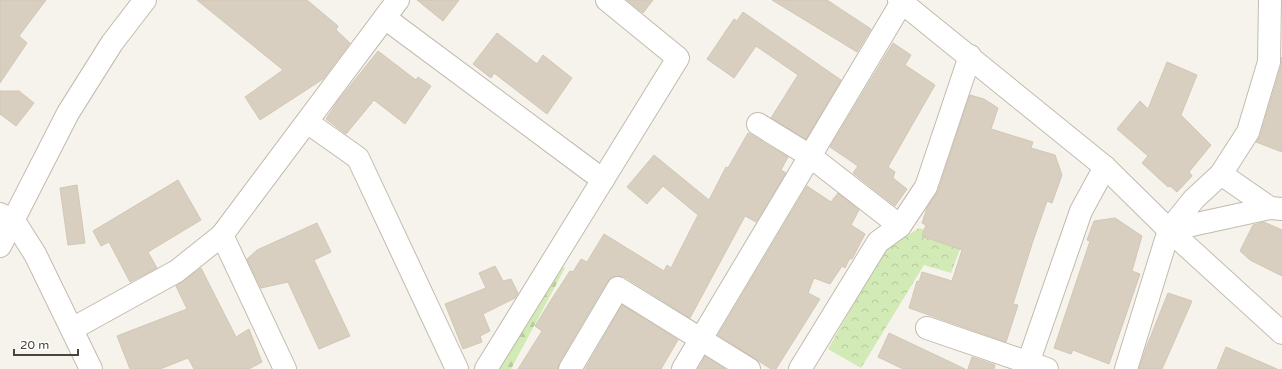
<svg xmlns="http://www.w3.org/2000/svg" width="1282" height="369" viewBox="0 0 1282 369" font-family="'Varela Round',sans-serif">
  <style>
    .forest { fill: url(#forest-firs) }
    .park { fill: url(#park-crowns) }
    .building { fill: #d8cfc1; stroke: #d3c7b4 }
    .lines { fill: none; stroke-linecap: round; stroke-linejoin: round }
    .minor-casing { stroke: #c2bbae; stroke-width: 24 }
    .minor { stroke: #fff; stroke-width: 22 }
  </style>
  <defs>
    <pattern id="forest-firs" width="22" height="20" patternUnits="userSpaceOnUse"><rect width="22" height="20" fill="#d2eab5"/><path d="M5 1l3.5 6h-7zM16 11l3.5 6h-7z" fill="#b6ca9c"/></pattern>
    <pattern id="park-crowns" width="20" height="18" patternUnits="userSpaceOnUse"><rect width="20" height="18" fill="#d2eab5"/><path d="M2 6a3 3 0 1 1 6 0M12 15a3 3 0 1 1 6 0" fill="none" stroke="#b6ca9c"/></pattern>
  </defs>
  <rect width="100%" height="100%" fill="#f6f3ec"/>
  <path class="forest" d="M563,267l2,1 -54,101h-14z"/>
  <path class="park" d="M919,228l44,13 -12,32 -27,-8 -63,103 -33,-19 56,-98z"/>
  <g class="building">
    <path d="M0,0h46l-27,36 8,7 -27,40z"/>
    <path d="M197,0h110l31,26 -2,4 14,13 -27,36 -63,41 -15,-23 38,-27z"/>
    <path d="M417,0h42l-16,21z"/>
    <path d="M627,0h26l-10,13z"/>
    <path d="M772,0h55l44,29 -14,23z"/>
    <path d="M743,12l98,68 -35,59 -35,-21 27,-43 -42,-29 -22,32 -27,-19 27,-40 3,2z"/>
    <path d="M497,33l40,31 6,-9 29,23 -25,36 -53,-41 -3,5 -18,-14z"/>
    <path d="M893,43l18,12 -6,10 30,20 -47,82 7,5 -2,6 14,11 -12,17 -42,-33 5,-7 -28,-19z"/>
    <path d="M378,51l38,29 2,-3 13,9 -26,38 -31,-24 -28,34 -20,-15 12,-18z"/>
    <path d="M1282,57v95l-26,-10 4,-6 21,-70z"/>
    <path d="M1167,62l30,13 -16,40 30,30 -22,27 3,4 -15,16 -7,-6 -2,1 -26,-24 6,-7 -31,-27 23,-28 8,8z"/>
    <path d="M0,91h19l15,12 -18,23 -16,-12z"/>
    <path d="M970,95l14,4 14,9 -7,21 42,13 -2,6 24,7 7,20 -10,28 -5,-2 -14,40 -20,63 5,1 -12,37 -97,-34 8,-27 2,1 3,-10 30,9 10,-31 -40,-14 4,-11 -4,-2 5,-15 11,-17z"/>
    <path d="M748,133l40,24 -7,13 5,3 -30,49 -11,-6 -55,102 -65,-41 -6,-1 -7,1 -5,5 -48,81 -1,6h-40l24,-38 -7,-5 16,-26 19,-29 3,1 8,-13 6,3 17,-28 60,37 3,-6 4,3 27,-53 -35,-29 -16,18 -20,-17 27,-32 55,45 17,-33 2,1z"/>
    <path d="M178,180l23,40 -53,32 9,16 -27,14 -21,-40 -8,4 -8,-15z"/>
    <path d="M77,185l8,58 -17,2 -8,-57z"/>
    <path d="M807,186l24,16 7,-9 21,17 -8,15 14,9 -13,25 -2,-1 -5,10 -3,-2 -12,18 -16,-6 -6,15 12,6 -44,70h-5l-53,-34z"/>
    <path d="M1115,218l27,18 -10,35 8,3 -31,90 -36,-14 -2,4 -17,-6 36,-107 -3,-1 7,-19z"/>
    <path d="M1264,222l18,8v46l-32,-16 -10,-9 13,-26z"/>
    <path d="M317,223l14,29 -17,8 36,76 -31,13 -31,-67 -27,6 -14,-29 10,-9z"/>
    <path d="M495,266l8,15 8,-2 7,14 -3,5 -32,16 7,17 -10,5 2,6 -19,7 -18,-45 41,-16 -7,-15z"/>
    <path d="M201,268l35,69 13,-8 13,33 -13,7h-55l-6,-11 -28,11h-30l-13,-33 70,-27 -11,-23z"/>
    <path d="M1168,293l24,8 -30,68h-23l7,-21z"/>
    <path d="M622,305l56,35 -17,29h-76z"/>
    <path d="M889,333l76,36h-62l-25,-12z"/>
    <path d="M1226,347l51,22h-60z"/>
    <path d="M705,356l20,13h-27z"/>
    <path d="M972,357l23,8 -1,4h-26z"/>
  </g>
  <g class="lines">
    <defs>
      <g id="minor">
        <path d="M899,0l206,167 64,63 113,103"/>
        <path d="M385,18l218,162"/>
        <path d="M307,122l51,36 99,211"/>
        <path d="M758,124l52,32 90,70"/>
        <path d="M1221,174l49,34"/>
        <path d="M0,214l14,7 21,33 56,115"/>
        <path d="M1169,230l101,-22 12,1"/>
        <path d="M0,246l68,-133 44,-70 33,-43"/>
        <path d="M927,328l120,41"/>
        <path d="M72,329l105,-58 45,-36"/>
        <path d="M285,369l-63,-134 176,-235"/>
        <path d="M486,369l192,-311 -71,-58"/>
        <path d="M570,369l48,-81 131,81"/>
        <path d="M683,369l219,-367"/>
        <path d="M800,369l78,-127 22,-16 26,-39 44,-131"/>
        <path d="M1026,369l55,-158 24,-44"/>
        <path d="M1126,369l43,-139 25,-31 27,-25 27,-42 21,-70 1,-62"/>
      </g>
    </defs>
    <use href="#minor" class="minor-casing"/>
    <use href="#minor" class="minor"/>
  </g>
  <path d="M14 349v6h64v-6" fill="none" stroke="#4b4439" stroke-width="2"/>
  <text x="20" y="349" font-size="12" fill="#4b4439" stroke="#ffffff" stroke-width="3" paint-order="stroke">20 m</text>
</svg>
